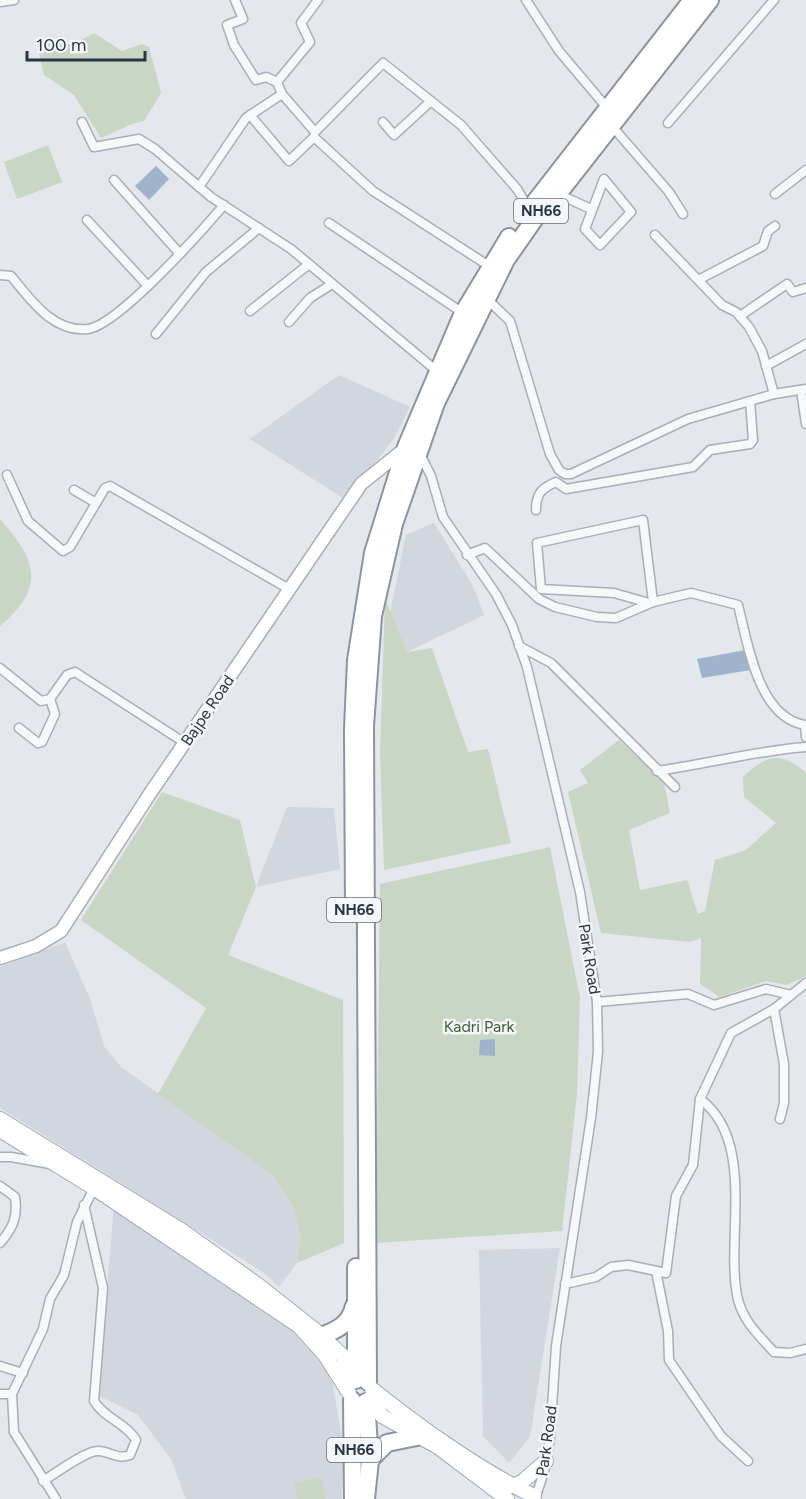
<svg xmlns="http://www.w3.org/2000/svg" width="806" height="1499" viewBox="0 0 806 1499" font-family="Figtree,sans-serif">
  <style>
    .built { fill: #d2d6de }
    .green { fill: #c9d6c5 }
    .water { fill: #9fb4cc }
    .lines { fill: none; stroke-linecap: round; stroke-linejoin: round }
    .street-casing { stroke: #a9aeb7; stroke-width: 11 }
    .secondary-casing { stroke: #a9aeb7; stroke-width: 15 }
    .primary-casing { stroke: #a3abb8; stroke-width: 16 }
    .highway-casing { stroke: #8b94a3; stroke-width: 20 }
    .street { stroke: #f7f8fa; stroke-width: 8 }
    .secondary { stroke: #fff; stroke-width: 12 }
    .primary { stroke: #fff; stroke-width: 14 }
    .highway { stroke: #fff; stroke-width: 16 }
    .labels { text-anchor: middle; stroke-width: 5; stroke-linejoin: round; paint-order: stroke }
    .shield { fill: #f4f6f9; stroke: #676e7b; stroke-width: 1.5 }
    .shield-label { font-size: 15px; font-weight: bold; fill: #2b3445 }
    .street-label { font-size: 16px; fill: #2b3445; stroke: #f4f6f9 }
    .park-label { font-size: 16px; fill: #3f6138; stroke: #f4f6f9 }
  </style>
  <rect width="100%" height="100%" fill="#e4e7ec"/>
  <g class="built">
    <path d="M339,375l71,32 -15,30 -49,63 -96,-61z"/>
    <path d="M434,523l39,63 11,29 -77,37 -17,-39 16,-78z"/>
    <path d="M287,807l47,1 6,61 -84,18z"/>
    <path d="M65,942l25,57 14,47 17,21 153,109 20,33 7,29 -4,25 -18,24 -16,-15 -263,-164v-141z"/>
    <path d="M114,1203l104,69 96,74 18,34 11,65 -1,54h-156l-15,-40 -33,-44 -39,-19z"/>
    <path d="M560,1248l-30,189 -21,26 -26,-27 -4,-186z"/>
  </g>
  <g class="green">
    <path d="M94,33l28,18 20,-7 7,3 12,46 -17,28c-16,3 -28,11 -43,17l-27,-43 -30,-20 -6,-26 10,-6 24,2z"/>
    <path d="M48,145l14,37 -45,17 -13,-37z"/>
    <path d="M0,519c36,41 47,67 0,107z"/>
    <path d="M385,598l22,54 25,-4 36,104 20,-3 23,94 -127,27 -4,-118z"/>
    <path d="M619,740l45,42 6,31 -41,17 11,60 47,-10 11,34 7,-3 10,-51 31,-10 30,-27 -32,-26 -1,-20c24,-23 38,-26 63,-4v203l-19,9 -21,-4 -47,16 -19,-13 1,-46 -11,4 -89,-9 -33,-141 20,-9 -8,-13z"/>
    <path d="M162,792l78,28 16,67 -28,68 115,45 1,243 -47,20 4,-25 -7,-29 -20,-33 -116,-82 48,-86 -125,-88z"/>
    <path d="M550,847l30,151 -3,96 -15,137 -186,12 4,-359z"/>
    <path d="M321,1478l5,21h-29l-3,-16z"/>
  </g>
  <g class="water">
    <path d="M156,166l13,13 -20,21 -14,-14z"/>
    <path d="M745,650l6,20 -49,8 -5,-19z"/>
    <path d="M495,1039v17l-16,-1 1,-15z"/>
  </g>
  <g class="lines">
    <defs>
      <g id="street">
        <path d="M235,0l8,19 -16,6 7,20 22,35 10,-3 11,5 5,12 33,38 68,-69 78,62 56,64 12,20"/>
        <path d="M526,0l33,51 49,58"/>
        <path d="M0,2l14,-2"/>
        <path d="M277,82l33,-40 -9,-19 17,-23"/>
        <path d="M250,115l39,46 25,-24 59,54 116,75"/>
        <path d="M82,122l12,25 45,-8 16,10 56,48 80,52 147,123"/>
        <path d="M383,122l11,13 37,-34"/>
        <path d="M668,123l106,-123"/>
        <path d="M611,125l58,67 14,22"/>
        <path d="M604,179l27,33 -31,33 -15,-16z"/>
        <path d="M114,180l66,74"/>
        <path d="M199,187l47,-69 36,-24"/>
        <path d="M558,194l33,15"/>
        <path d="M775,194l31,-24"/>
        <path d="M87,220l61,66"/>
        <path d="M329,223l134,90"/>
        <path d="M655,235l67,70 14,7 13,15 13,24 12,43 32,-5"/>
        <path d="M0,275l11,1c19,23 42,57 77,53 30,-4 114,-98 136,-124"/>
        <path d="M700,279l63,-33 5,-15 7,-5"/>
        <path d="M486,298l24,23 40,133 9,16 6,4h6l117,-55 86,-25"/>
        <path d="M250,311l59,-47"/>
        <path d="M740,316l47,-32 6,8 13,-4"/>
        <path d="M289,322l21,-24 22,-14"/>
        <path d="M156,334l50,-62 53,-44"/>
        <path d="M766,366l40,-22"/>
        <path d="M801,390l5,34"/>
        <path d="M420,454l11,22 12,41 53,77 16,31 15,42 53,225 17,110 1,50 -7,66 -35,228 -6,92 -6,34 -8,24"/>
        <path d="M7,475l21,46 35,30 7,-4 35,-59 5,-2 179,103"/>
        <path d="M74,490l22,13"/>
        <path d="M536,510c0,-17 6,-22 20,-28l10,7 127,-22 17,-17 40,-6 3,-4 -3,-39"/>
        <path d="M467,555l18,-7 54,51 16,8 42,10 19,1 37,-16 38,-9 47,12c10,39 20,112 67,120l1,12"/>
        <path d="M649,603l-35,-10 -73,-4 -4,-46 106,-23 10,82"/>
        <path d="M519,646l32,17 124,124"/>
        <path d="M0,668l41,33 9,-2"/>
        <path d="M19,728l19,15 4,-1 13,-28 -5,-15 17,-24 8,-3 110,71"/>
        <path d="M657,771c50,-7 98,-20 149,-24"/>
        <path d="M597,1002l91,-8 26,11 52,-16 25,6"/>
        <path d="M700,1099c56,41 26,137 37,196 4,24 22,41 37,57l16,1 16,-4"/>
        <path d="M780,1119l4,-16v-39l-10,-55 32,-26"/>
        <path d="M0,1157h11l39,7"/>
        <path d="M0,1186l15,11c3,20 -2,31 -15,46"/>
        <path d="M656,1271l12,60 1,29 52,76 27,25"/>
        <path d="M565,1284l31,-7 15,-10 17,-2 38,8 10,-77 17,-31 7,-66 31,-66 43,-24"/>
        <path d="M0,1366l23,7"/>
        <path d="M0,1394h12"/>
        <path d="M43,1481c12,-7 42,-30 55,-30 12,0 18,9 32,4l6,-15c-10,-17 -32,-22 -42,-39l9,-113 -19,-83"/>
        <path d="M56,1499l-42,-67 -2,-38 31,-65 7,-30 14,-24 13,-53 17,-34"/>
      </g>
      <path id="secondary" d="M0,958l36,-12 25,-15 88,-136 206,-302 6,-9 46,-37"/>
      <g id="primary">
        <path d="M0,1119l181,111 77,55 57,45 28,26 10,26"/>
        <path d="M0,1130l94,58 205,138 26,29 24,38"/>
        <path d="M372,1389c46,37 109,82 162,107"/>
        <path d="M369,1399l13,17 56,31 69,52"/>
        <path d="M512,1486l10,-4 24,-21"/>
      </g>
      <g id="highway">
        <path d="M524,216l168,-216"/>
        <path d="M354,906l-1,-177 3,-69 17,-107 33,-106 57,-134 46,-76"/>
        <path d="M356,1267v113"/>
        <path d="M321,1336c16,-6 29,-12 33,-30"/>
        <path d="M368,1382l-3,-656 8,-110 21,-92 42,-121 70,-143 30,-43 22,-23 152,-194"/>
        <path d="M352,1400l1,99"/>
        <path d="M366,1402l4,58 -4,39"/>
        <path d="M370,1460l17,-17 30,-6"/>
      </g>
    </defs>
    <use href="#street" class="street-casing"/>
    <use href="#secondary" class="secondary-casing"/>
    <use href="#primary" class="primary-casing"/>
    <use href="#highway" class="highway-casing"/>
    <use href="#street" class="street"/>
    <use href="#secondary" class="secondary"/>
    <use href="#primary" class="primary"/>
    <use href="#highway" class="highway"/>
  </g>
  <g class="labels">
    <g class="shield">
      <rect x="514" y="199" width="54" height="24" rx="4.5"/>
      <rect x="327" y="898" width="54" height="24" rx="4.5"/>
      <rect x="327" y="1438" width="54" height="24" rx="4.5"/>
    </g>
    <g class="shield-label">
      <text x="541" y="216">NH66</text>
      <text x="354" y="915">NH66</text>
      <text x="354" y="1455">NH66</text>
    </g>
    <g class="street-label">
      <text transform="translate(207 710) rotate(-56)" y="6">Bajpe Road</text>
      <text transform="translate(590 959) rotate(81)" y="6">Park Road</text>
      <text transform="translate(546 1441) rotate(-82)" y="6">Park Road</text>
    </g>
    <g class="park-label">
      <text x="479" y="1032">Kadri Park</text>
    </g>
  </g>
  <path d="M27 51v9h118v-9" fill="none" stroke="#2b3445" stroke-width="3"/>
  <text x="36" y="51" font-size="18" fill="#2b3445" stroke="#f4f6f9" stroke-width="4.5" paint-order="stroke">100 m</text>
</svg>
